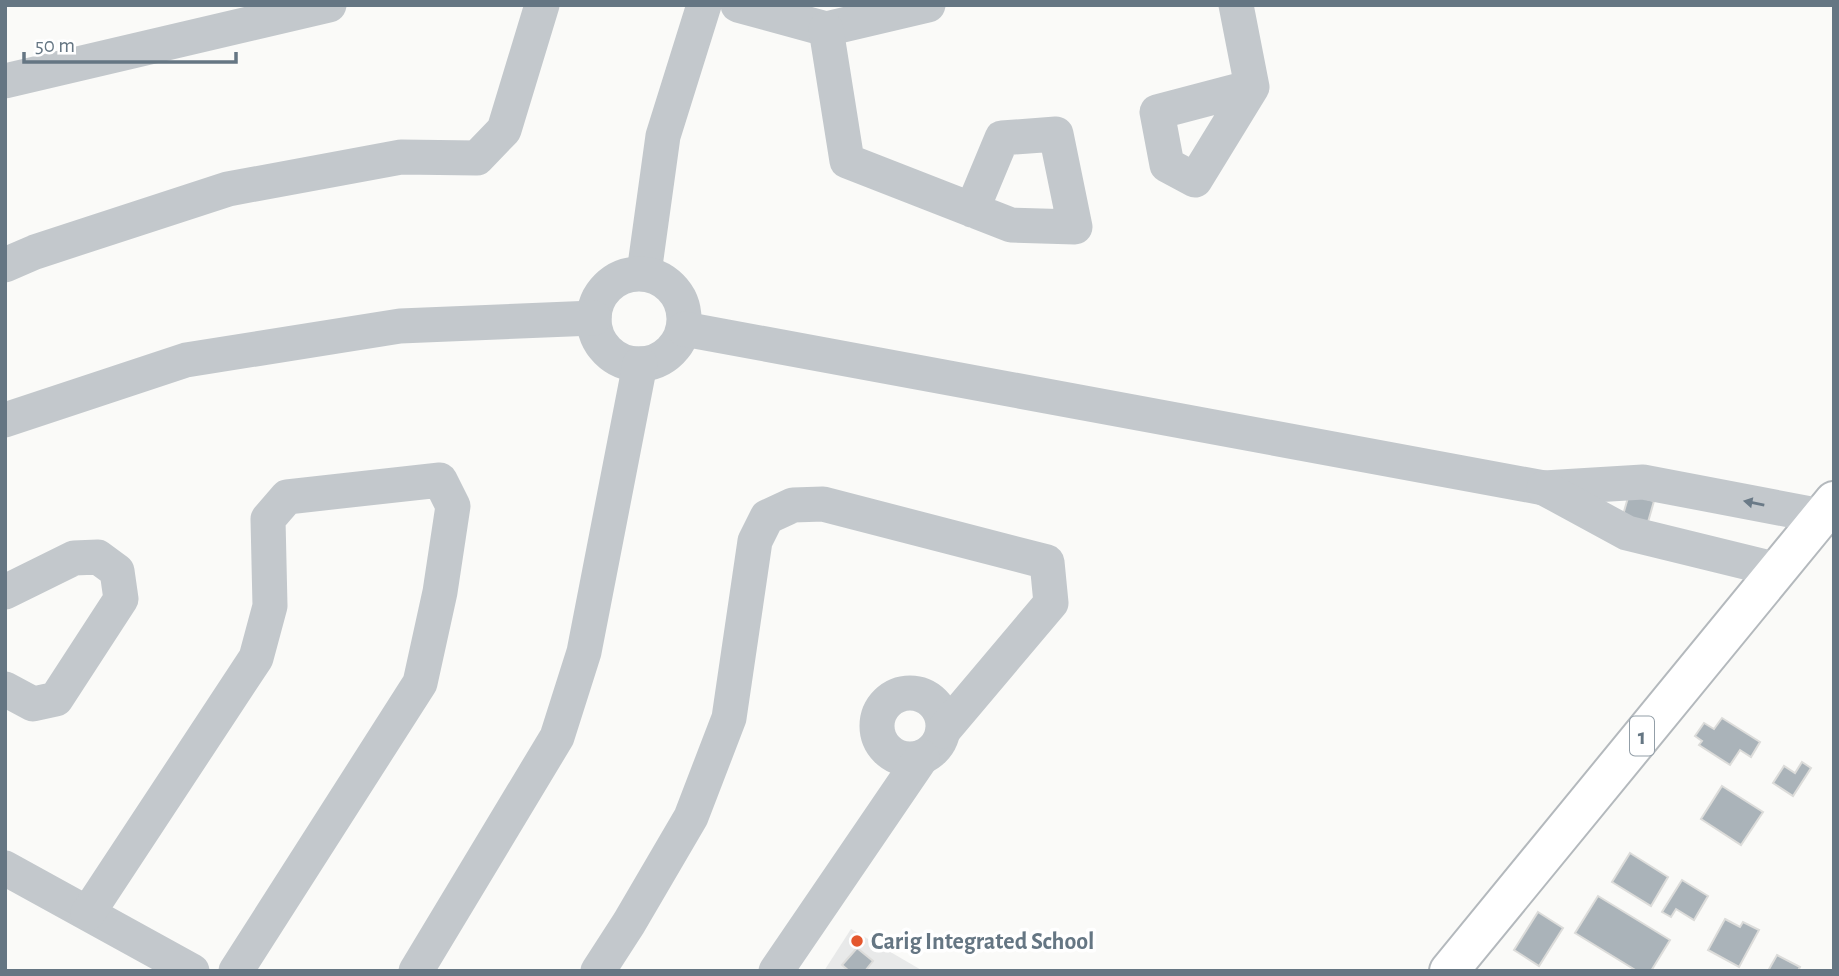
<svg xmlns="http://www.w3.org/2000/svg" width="1839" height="976" viewBox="0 0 1839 976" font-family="'Alegreya Sans',sans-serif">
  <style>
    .built { fill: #e8e9e9 }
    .building { fill: #aab3b9; stroke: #dcdcda; stroke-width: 2 }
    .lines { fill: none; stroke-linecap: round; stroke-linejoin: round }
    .trunk-casing { stroke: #b4b9bd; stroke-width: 42 }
    .minor { stroke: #c3c8cc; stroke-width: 35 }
    .trunk { stroke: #fff; stroke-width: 38 }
    .oneway { fill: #6a7a87 }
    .poi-dot { fill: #e4572e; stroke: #fff; stroke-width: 2.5 }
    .labels { text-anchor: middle; stroke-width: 7; stroke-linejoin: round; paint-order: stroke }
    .shield { fill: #fff; stroke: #939fa8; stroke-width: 2 }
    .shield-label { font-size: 23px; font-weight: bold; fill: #657683 }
    .poi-label { font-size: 24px; font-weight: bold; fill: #657683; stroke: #fff; text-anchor: start }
  </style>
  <rect width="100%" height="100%" fill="#fafaf8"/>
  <path class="built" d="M851,929l72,42h-99z"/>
  <g class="building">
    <path d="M1629,494l25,7 -8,28 -25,-7z"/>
    <path d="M1722,718l38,24 -9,15 -11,-7 -10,15 -31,-20 3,-4 -7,-5 9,-13 10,6z"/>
    <path d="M1802,762l9,6 -18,28 -20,-13 11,-17 11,7z"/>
    <path d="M1722,786l41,26 -22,33 -40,-26z"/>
    <path d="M1630,853l38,24 -17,29 -39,-24z"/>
    <path d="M1682,880l26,16 -14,24 -18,-11 -5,8 -9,-5z"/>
    <path d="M1598,896l72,44 -19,31h-14l-62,-38z"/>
    <path d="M1538,912l25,16 -24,38 -25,-16z"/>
    <path d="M1725,919l15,8 3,-5 16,8 -20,37 -31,-17z"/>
    <path d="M857,948l16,13 -8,10h-16l-7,-6z"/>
    <path d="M1777,955l23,12 -2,4h-30z"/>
  </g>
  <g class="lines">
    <defs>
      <path id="trunk" d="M1449,971l385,-470"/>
    </defs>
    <use href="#trunk" class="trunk-casing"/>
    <g class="minor">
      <path d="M738,5l88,24 102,-24"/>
      <path d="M1236,5l16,82 -57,93 -28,-15 -10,-53 95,-25"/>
      <path d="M826,29l21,132 164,64 64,2 -19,-93 -54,4 -30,72"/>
      <path d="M5,81l324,-76"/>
      <path d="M5,265l30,-13 193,-63 173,-32 76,1 27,-28 38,-125"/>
      <path d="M644,273l19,-137 41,-131"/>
      <circle cx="639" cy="319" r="45"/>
      <path d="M684,329l860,159 99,-6 178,34"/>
      <path d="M5,420l181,-60 214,-34 194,-8"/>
      <path d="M1544,488l83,45 151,37"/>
      <path d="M5,592l69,-34 24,-1 19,14 4,28 -65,100 -23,5 -28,-15"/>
      <circle cx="910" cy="726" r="33"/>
      <path d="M5,868l187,103"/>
      <path d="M88,913l168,-255 14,-52 -2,-87 19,-22 153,-17 13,26 -13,86 -20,91 -184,288"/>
      <path d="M416,971l141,-234 27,-85 56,-288"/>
      <path d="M598,971l31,-48 62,-106 38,-99 26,-177 12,-24 26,-12 30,-1 224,58 4,41 -108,128"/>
      <path d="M776,971l146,-214"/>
    </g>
    <use href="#trunk" class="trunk"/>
  </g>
  <defs><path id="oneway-solid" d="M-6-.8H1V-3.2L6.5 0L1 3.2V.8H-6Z" transform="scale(1.75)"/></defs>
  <use class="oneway" href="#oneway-solid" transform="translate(1754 503) rotate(-169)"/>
  <circle class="poi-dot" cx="857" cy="941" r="7"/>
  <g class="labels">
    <rect class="shield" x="1630" y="716.5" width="24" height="39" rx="5"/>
    <g class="shield-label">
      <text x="1642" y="744">1</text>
    </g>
    <g class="poi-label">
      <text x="871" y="949">Carig Integrated School</text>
    </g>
  </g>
  <rect width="1839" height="976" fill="none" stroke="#657683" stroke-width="14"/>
  <path d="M24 52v10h212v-10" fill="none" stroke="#657683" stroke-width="3.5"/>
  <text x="35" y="52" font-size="21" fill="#657683" stroke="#ffffff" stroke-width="5" paint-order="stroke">50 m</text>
</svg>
